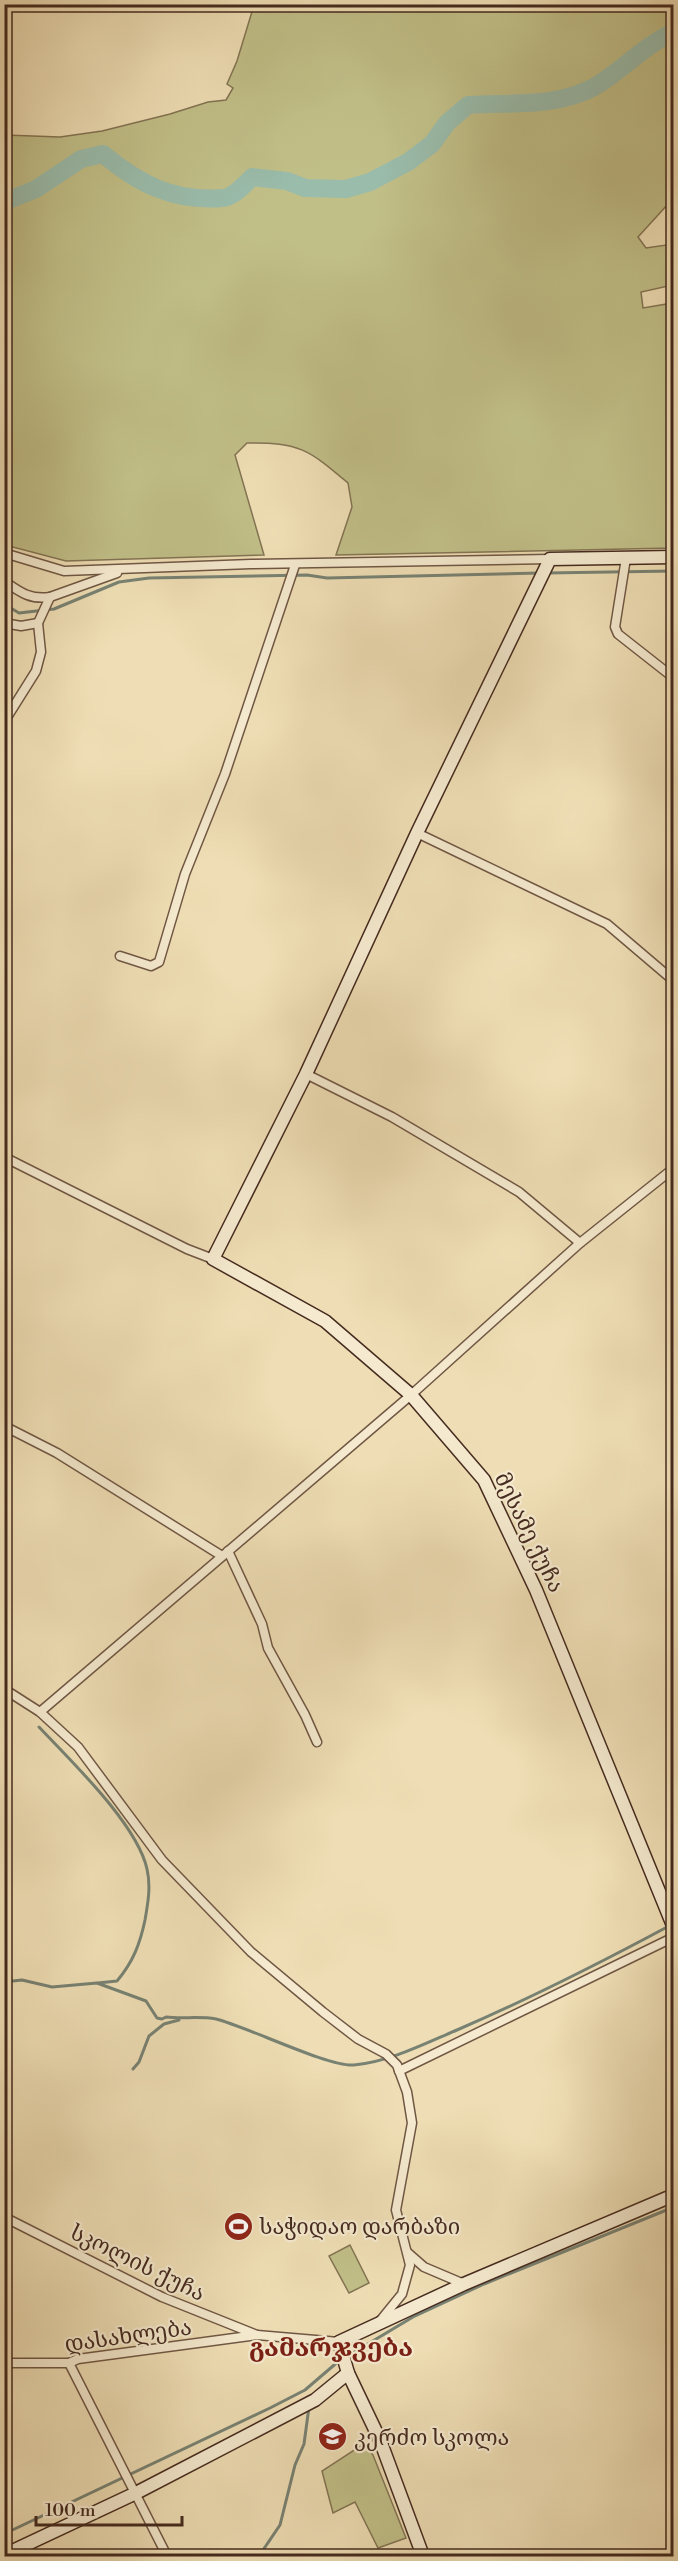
<svg xmlns="http://www.w3.org/2000/svg" width="678" height="2561" viewBox="0 0 678 2561" font-family="'Libre Bodoni','Noto Serif Georgian',serif">
  <style>
    .green { fill: #c1bf88; stroke: #837454; stroke-width: 1.5 }
    .lines { fill: none; stroke-linecap: round; stroke-linejoin: round }
    .stream { stroke: #788273; stroke-width: 3 }
    .river { stroke: #9abcab; stroke-width: 18 }
    .street-casing { stroke: #705744; stroke-width: 11 }
    .secondary-casing { stroke: #452a1f; stroke-width: 15 }
    .street { stroke: #f5eacf; stroke-width: 8 }
    .secondary { stroke: #f5eacf; stroke-width: 12 }
    .labels { text-anchor: middle; stroke-width: 4.5; stroke-linejoin: round; paint-order: stroke }
    .street-label { font-size: 22px; fill: #452a1f; stroke: #f5eacf }
    .poi-label { font-size: 22px; fill: #452a1f; stroke: #f5eacf; text-anchor: start }
    .quarter-label { font-size: 26px; font-weight: bold; fill: #7a1f14; stroke: #f5eacf }
  </style>
  <rect width="100%" height="100%" fill="#efdeb5"/>
  <filter id="stains"><feTurbulence type="fractalNoise" baseFrequency=".00333" numOctaves="4"/><feColorMatrix values="0 0 0 0 .2 0 0 0 0 .09 0 0 0 0 .02 0 0 0 .5 -.17"/></filter>
  <radialGradient id="worn" r=".72"><stop offset=".6" stop-color="#630" stop-opacity="0"/><stop offset="1" stop-color="#630" stop-opacity=".3"/></radialGradient>
  <g class="green">
    <path d="M254,5h419v197l-4,1 -31,34 8,11 27,-4v41l-32,7 2,16 30,-5v245l-337,7 16,-48 -4,-24c-39,-33 -48,-41 -101,-40l-12,12 29,100 -198,6 -61,-16v-410l55,2 42,-6 68,-17 38,-12 18,-2 7,-12 -6,-4 10,-23z"/>
    <path d="M350,2245l19,38 -20,10 -20,-37z"/>
    <path d="M365,2443l8,12 33,83 -28,10 -23,-46 -22,11 -11,-42z"/>
  </g>
  <g class="lines">
    <g class="stream">
      <path d="M546,573l128,-2"/>
      <path d="M4,604l15,9 35,-4 65,-27 30,-4 158,-3 20,3 213,-5"/>
      <path d="M39,1727c32,34 98,97 108,142 4,17 1,34 -2,51 -5,24 -12,42 -28,61l-19,2"/>
      <path d="M4,1982l18,-2 30,7 45,-4 49,18 11,17 5,1 4,-2c16,2 34,-1 50,2 32,8 112,48 138,46 35,-3 70,-21 103,-35 72,-31 143,-67 212,-104"/>
      <path d="M133,2069l6,-7 10,-26 15,-12 15,-4"/>
      <path d="M346,2357l67,-40 71,-33 190,-77"/>
      <path d="M4,2534l266,-126 35,-18 35,-30"/>
      <path d="M259,2556l21,-31 15,-60 9,-21 5,-37"/>
    </g>
    <path class="river" d="M4,202l32,-13 45,-30 22,-5c36,30 71,48 119,44 11,0 23,-14 30,-21l35,4 18,7 41,1 24,-7 38,-20 24,-18 15,-21 21,-18c42,-3 87,3 126,-18 28,-16 50,-42 80,-55"/>
    <defs>
      <g id="street">
        <path d="M4,553l60,18 187,-7 299,-5"/>
        <path d="M626,558l-11,69 3,7 56,44"/>
        <path d="M4,581c16,11 26,19 46,16"/>
        <path d="M4,623l17,3 17,-3 12,-26 67,-24"/>
        <path d="M4,722l32,-51 5,-19 -3,-29"/>
        <path d="M417,833l190,91 67,57"/>
        <path d="M120,956l31,10 8,-4 26,-88 40,-100 70,-209"/>
        <path d="M306,1074l86,43 127,75 61,51"/>
        <path d="M4,1157l183,92 26,10"/>
        <path d="M4,1426l53,27 165,103"/>
        <path d="M228,1551l34,73 6,24 37,67 12,27"/>
        <path d="M4,1689l36,23 38,35 84,113 89,92 72,60 35,27 28,15 11,11 10,27 5,31 -16,87 14,55 -8,29 -22,27"/>
        <path d="M40,1712l371,-317 169,-152 94,-75"/>
        <path d="M399,2071l275,-134"/>
        <path d="M4,2217l158,80 95,38"/>
        <path d="M408,2253l16,14 40,17"/>
        <path d="M4,2363h65l9,-4 179,-24 82,7"/>
        <path d="M69,2363l98,193"/>
      </g>
      <g id="secondary">
        <path d="M674,557l-124,2 -133,274 -111,241 -93,185 112,62 86,74 73,85 52,110 138,338"/>
        <path d="M4,2555l132,-62 179,-93 33,-27"/>
        <path d="M423,2556l-43,-116 -32,-67 -9,-31 125,-58 210,-89"/>
      </g>
    </defs>
    <use href="#street" class="street-casing"/>
    <use href="#secondary" class="secondary-casing"/>
    <use href="#street" class="street"/>
    <use href="#secondary" class="secondary"/>
  </g>
  <defs>
    <symbol id="stadium-disc" viewBox="-11 -11 22 22"><circle r="9.5" fill="#8f2418" stroke="#f5eacf"/><path d="M0-5a6.5 5 0 1 0 0 10a6.5 5 0 1 0 0-10ZM-3.5-1.8h7v3.6h-7Z" fill="#fff"/></symbol>
    <symbol id="school-disc" viewBox="-11 -11 22 22"><circle r="9.5" fill="#8f2418" stroke="#f5eacf"/><path d="M0-5L7-2L0 1L-7-2ZM-4 1L0 2.5L4 1V4Q0 6-4 4Z" fill="#fff"/></symbol>
  </defs>
  <g fill-rule="evenodd">
    <use href="#stadium-disc" x="222" y="2210" width="33" height="33"/>
    <use href="#school-disc" x="316" y="2420" width="33" height="33"/>
  </g>
  <g class="labels">
    <g class="street-label">
      <text transform="translate(530 1532) rotate(64)" y="8">მესამე ქუჩა</text>
      <text transform="translate(138 2262) rotate(26)" y="8">სკოლის ქუჩა</text>
      <text transform="translate(128 2335) rotate(-8)" y="8">დასახლება</text>
    </g>
    <g class="poi-label">
      <text x="259" y="2234">საჭიდაო დარბაზი</text>
      <text x="354" y="2445">კერძო სკოლა</text>
    </g>
    <g class="quarter-label">
      <text x="331" y="2356">გამარჯვება</text>
    </g>
  </g>
  <rect width="678" height="2561" fill="none" stroke="#efdeb5" stroke-width="24"/>
  <rect x="6" y="6" width="666" height="2549" fill="none" stroke="#452a1f" stroke-width="3"/>
  <rect x="12" y="12" width="654" height="2537" fill="none" stroke="#452a1f" stroke-width="1.5"/>
  <path d="M36 2516v9h146v-9" fill="none" stroke="#452a1f" stroke-width="3"/>
  <text x="45" y="2516" font-size="18" fill="#452a1f" stroke="#f5eacf" stroke-width="4.5" paint-order="stroke">100 m</text>
  <rect width="100%" height="100%" filter="url(#stains)"/>
  <rect width="100%" height="100%" fill="url(#worn)"/>
</svg>
